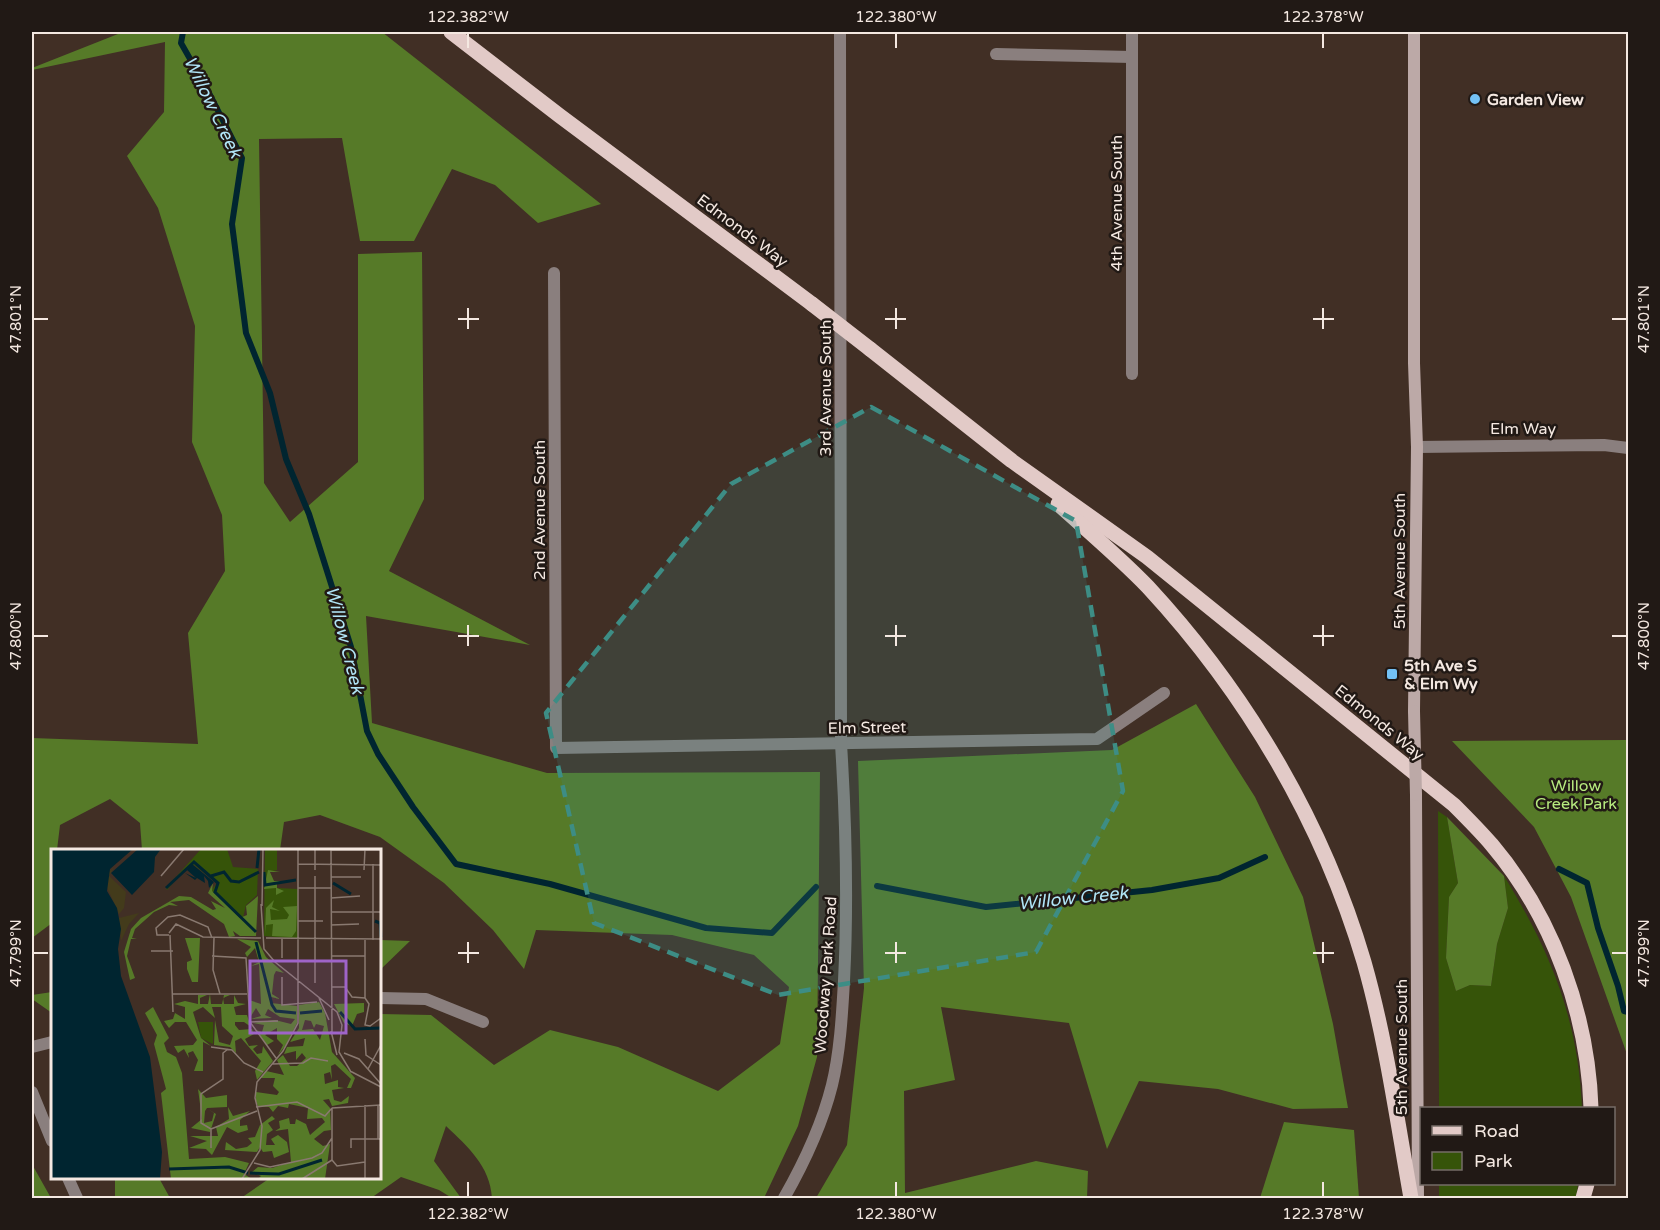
<svg xmlns="http://www.w3.org/2000/svg" width="1660" height="1230" viewBox="0 0 1660 1230" font-family="'Varela Round',sans-serif">
  <style>
    .green { fill: #365409 }
    .forest { fill: #567a28 }
    .lines { fill: none; stroke-linecap: round; stroke-linejoin: round }
    .stream { stroke: #002530; stroke-width: 6 }
    .minor { stroke: #8a7f7e; stroke-width: 12 }
    .tertiary { stroke: #8a7f7e; stroke-width: 12 }
    .secondary { stroke: #bca9a7; stroke-width: 12 }
    .primary { stroke: #e2cac7; stroke-width: 15 }
    .secondary-bridge { stroke: #bca9a7; stroke-width: 12 }
    .primary-bridge { stroke: #e2cac7; stroke-width: 15 }
    .marked { fill: #3d8d85; fill-opacity: 0.2; stroke: #3d8d85; stroke-width: 4.5; stroke-dasharray: 12 8; stroke-linejoin: round }
    .ticks { fill: none; stroke: #f4e8e1; stroke-width: 2 }
    .poi-dot { fill: #73c1f5; stroke: #211915; stroke-width: 2 }
    .labels { text-anchor: middle; stroke-width: 5; stroke-linejoin: round; paint-order: stroke }
    .poi-label { font-size: 16px; font-weight: bold; fill: #f4e8e1; stroke: #211915; text-anchor: start }
    .street-label { font-size: 16px; fill: #f4e8e1; stroke: #211915 }
    .park-label { font-size: 16px; fill: #b7eb7f; stroke: #211915 }
    .water-label { font-size: 18px; font-style: italic; fill: #b1e5f7; stroke: #211915 }
    .inset-river { fill: none; stroke: #002530; stroke-width: 3 }
    .inset-road { fill: none; stroke: #897970; stroke-width: 1.5 }
    .view { fill: #9f64c9; fill-opacity: 0.15; stroke: #9f64c9; stroke-width: 3 }
    .inset-edge { fill: none; stroke: #f4e8e1; stroke-width: 3 }
    .neatline { fill: none; stroke: #f4e8e1; stroke-width: 2 }
    .ticks-label { font-size: 15px; text-anchor: middle; fill: #f4e8e1 }
  </style>
  <rect width="100%" height="100%" fill="#412f25"/>
  <g class="green">
    <path d="M1438,811l9,6 11,66 -9,14 -3,61 10,33 14,-6 21,1 6,-42 11,-36 -4,-32c47,76 74,143 78,232h-143z"/>
    <path d="M1439,1184h139l-2,14h-137z"/>
  </g>
  <g class="forest">
    <path d="M123,32h259l219,172 -63,19 -43,-38 -43,-16 -38,72h-54l-18,-103 -83,1 5,344 26,39 68,-60v-208l64,-2 2,247 -35,72 141,74 -164,-29 6,107 175,50 273,-1 -3,285 -19,69 -34,72h-272c-2,-32 -24,-51 -46,-72l-12,35 27,37h-9l-13,-8 -38,-13 -30,21h-130l29,-20h110v-164l51,1 63,50 56,-35 68,17 100,44 62,-47 9,-57 -35,-32 -82,-20 -136,-5 -12,39 -31,-39 -49,-47 -64,-46 -60,-22 -36,7 -4,28h-138l-2,-27 -30,-24 -50,26 -3,25h-5v73l-20,15v-200l166,6 -10,-111 37,-62 -3,-56 -30,-73 3,-116 -37,-118 -31,-52 37,-44 1,-70 -133,28v-2z"/>
    <path d="M1196,704l59,93 48,100 30,127 15,84 -55,1 -75,-20 -79,-8 -32,68 -38,-126 -128,-16 14,73 -51,11 1,102 131,-32 52,10 -1,27h-271l31,-53 17,-157 -6,-227 254,-11z"/>
    <path d="M1628,740v317l-57,-160 -37,-70 -82,-86z"/>
    <path d="M1447,817l57,59 4,32 -11,36 -6,42 -21,-1 -14,6 -10,-33 3,-61 9,-14z"/>
    <path d="M380,940l30,1 -30,29z"/>
    <path d="M52,992v21l-20,-14v-4z"/>
    <path d="M1284,1122l70,8 5,68h-99z"/>
    <path d="M32,1166h1l18,32h-19z"/>
    <path d="M115,1178h44l11,20h-55z"/>
  </g>
  <g class="lines">
    <g class="stream">
      <path d="M183,32l-2,11 25,44 36,71 -10,66 14,109 24,60 16,66 23,55 42,133 16,84 11,23 35,53 43,57 94,20 156,44 66,5 44,-46"/>
      <path d="M1559,869l28,14 11,45 20,58 6,25 4,1"/>
      <path d="M877,886l109,21 166,-17 67,-12 46,-21"/>
    </g>
    <g class="minor">
      <path d="M996,54l136,3"/>
      <path d="M554,273l2,475 541,-9 67,-46"/>
      <path d="M1132,374v-342"/>
      <path d="M1417,447l187,-2 24,3"/>
      <path d="M380,998l46,1 57,23"/>
      <path d="M32,1047l20,-5"/>
      <path d="M32,1092l20,49"/>
      <path d="M68,1178l9,20"/>
    </g>
    <path class="tertiary" d="M784,1198c20,-35 38,-73 48,-113 8,-33 10,-69 12,-104 4,-79 2,-158 -3,-237l-1,-712"/>
    <g class="secondary">
      <path d="M1414,32v331l3,84 -3,264"/>
      <path d="M1416,795l2,403"/>
    </g>
    <g class="primary">
      <path d="M451,32l109,84 252,188"/>
      <path d="M870,349l142,112 135,96 307,248c13,13 26,26 38,40 61,72 96,170 99,263"/>
      <path d="M1058,504c30,27 62,54 90,83 99,107 175,236 216,375 22,77 33,158 47,236"/>
      <path d="M1583,1198l4,-14"/>
    </g>
    <path class="secondary-bridge" d="M1414,711l2,84"/>
    <path class="primary-bridge" d="M812,304l58,45"/>
  </g>
  <path class="marked" d="M871,407l205,114 47,270 -87,161 -258,43 -184,-72 -48,-210 185,-229z"/>
  <path class="ticks" d="M468,33v15M896,33v15M1323,33v15M468,308v21M896,308v21M1323,308v21M33,319h15M458,319h21M885,319h21M1313,319h21M1612,319h15M468,625v21M896,625v21M1323,625v21M33,636h15M458,636h21M885,636h21M1313,636h21M1612,636h15M468,942v21M896,942v21M1323,942v21M33,953h15M458,953h21M885,953h21M1313,953h21M1612,953h15M468,1182v15M896,1182v15M1323,1182v15"/>
  <g class="poi-dot">
    <circle cx="1475" cy="99" r="6"/>
    <rect x="1386" y="668" width="12" height="12" rx="3"/>
  </g>
  <g class="labels">
    <g class="poi-label">
      <text x="1487" y="105">Garden View</text>
      <text x="1404" y="671">5th Ave S<tspan x="1404" dy="18">&amp; Elm Wy</tspan></text>
    </g>
    <g class="street-label">
      <text transform="translate(1116 203) rotate(-90)" y="6">4th Avenue South</text>
      <text transform="translate(743 230) rotate(37)" y="6">Edmonds Way</text>
      <text transform="translate(825 388) rotate(-90)" y="6">3rd Avenue South</text>
      <text x="1523" y="434">Elm Way</text>
      <text transform="translate(539 510) rotate(-90)" y="6">2nd Avenue South</text>
      <text transform="translate(1399 561) rotate(-90)" y="6">5th Avenue South</text>
      <text transform="translate(1380 722) rotate(39)" y="6">Edmonds Way</text>
      <text transform="translate(867 727) rotate(-1)" y="6">Elm Street</text>
      <text transform="translate(825 975) rotate(-86)" y="6">Woodway Park Road</text>
      <text transform="translate(1401 1047) rotate(-90)" y="6">5th Avenue South</text>
    </g>
    <g class="park-label">
      <text x="1576" y="791">Willow<tspan x="1576" dy="18">Creek Park</tspan></text>
    </g>
    <g class="water-label">
      <text transform="translate(213 107) rotate(64)" y="6">Willow Creek</text>
      <text transform="translate(345 640) rotate(76)" y="6">Willow Creek</text>
      <text transform="translate(1073 898) rotate(-6)" y="6">Willow Creek</text>
    </g>
  </g>
  <g transform="translate(51 849)">
    <rect width="330" height="330" fill="#412f25"/>
    <path d="M150,0h26l6,18 25,2 -1,26 -11,10 -3,13 -32,-27 6,-8 -23,-18 -7,2 -20,23 -1,-2zM214,0h12v21l-8,2 8,16 21,1v50l-34,-3zM147,173h15v22l-12,-6z" fill="#365409"/>
    <path d="M217,21l12,2h-10l4,9h23l-20,2v5l7,3 -8,4v-7l-12,1zM162,34l-1,8 28,27 7,-3 -1,-9 12,-10 -2,40h-16l-7,-5 2,5 -6,1 -5,-13 -35,-24 -19,2 8,4 -9,-1 -15,7 -19,17 -3,9 5,1h-6l-4,17 8,22 -5,2 -6,-28 7,-23 10,-11 38,-22 12,1 22,13 3,-1 -5,-8 14,7 -17,-15zM223,51l-2,7 8,4 -10,-2 1,11 16,-1 2,-4 -6,-8 14,-1 -1,25 -4,6 -20,-1 1,-12 -7,1 -1,9 1,-26zM134,89h15l-2,44h-6l-5,-13v-7l5,-2zM186,90l21,2 8,16 18,16 -8,-2 -2,4 -2,19 8,5 -9,-2v6l26,3v17l-11,22 -8,10 5,-10 -6,-6v-11l-12,7 9,6 -7,4 -11,-15 6,2 2,-7 -11,-2 22,-3 16,4 4,-5 -15,-2 -12,-8 -3,6 7,3 -21,1 10,-3 -5,-8 -5,8 -2,-16 12,4 -2,-40 -8,2 8,-4 -4,-14 -8,9 -2,-4 6,-6zM159,145l1,10h11l2,-9h6l-7,3 1,6h10v-9l4,8 8,1 -12,3 2,8h11l4,12 -7,-5h-9v3l4,5 13,-1 2,5 -9,5 4,7 9,-1 -5,4 4,5 5,-1 1,-7 10,15 -16,19 -2,-9 6,-10 -20,-23 -6,3 1,12 -6,-6 -16,-2 1,-25 4,22 11,3 3,-9 -11,-10 -1,-19h-9l3,11 -12,-11 -10,5 8,26 10,8 -8,-4v29h-9l4,-11 -5,-9 -5,2 1,5 -5,-9 -6,4 -4,-7 19,-1 4,-5 -11,-18h-11l-6,6 -5,-7 9,-2 2,-6 10,6v-12l-11,-3 11,-3 13,3v-9h9l-7,3v6h8zM268,153l6,11 7,39 23,26 -4,10h-4l4,-9 -16,-15 -4,2 1,14 -2,-8 -6,2 1,10 13,-4v7l6,1 -12,2 2,10 7,2 8,-6 -1,7 -16,3 -3,-7 -6,1 7,8 1,22 -7,1 -10,8 9,7 7,-2 -5,35h-67l3,-3 -9,-4 6,-5 14,1 19,-6 -3,-33 -13,2 5,-3 -1,-7 10,-3 1,6h5l1,-5 10,5 4,11 15,-13 -3,-4 -15,1 1,-11 -19,-4 -1,4 -10,-2 -5,6 -4,-5 -11,-1 -2,-5v-9l21,3 2,-3 -6,-6 2,-8h-14l5,-7 18,4 -7,-15 6,-5 7,11h7l9,-8 -4,-5 -6,7v-9l-12,3 3,-7 16,-1 2,-8 -15,4 9,-14v-23zM254,171l6,1 3,7 2,-4 8,2 -4,14 -7,-11 -11,1zM313,154v9l-7,2 -5,12 -8,-3 -10,-19zM102,158l16,31 -5,5 3,9 9,5 6,16 7,86 36,-2 24,6 -5,11 8,5h-81l-10,-86 5,-4 -12,-45 3,-9 -12,-22zM147,240l8,9 21,-3v12l-20,1 -2,3 -1,12 8,-2 2,-8 -6,-4 8,5 -6,18 -19,-4 11,-9zM177,258l5,9 17,-5 -10,9v6l7,-1 1,5 -10,3 -11,-6 -15,28 -6,-6 -17,-1 18,-7 -17,-5h28l-2,-9 13,-8zM221,267l3,3 -7,4 5,7 -6,4 -1,11h9l-4,-6 7,-4 9,7 2,10 -15,6 -2,-7 -9,1 -3,-5 -3,5 -32,-2 1,-8 10,7 11,-2 5,-4 -4,-5 7,-1 5,-12z" fill="#567a28" fill-rule="evenodd"/>
    <path d="M63,18l-5,9 17,16 -2,16 -5,6 -13,-29 1,-11zM88,64l-10,11 -8,17 -2,-23z" fill="#433b1b"/>
    <path d="M0,0h82l-23,20 -3,22 10,17 4,21 -3,20 3,27 29,81 12,95 -2,27h-109zM87,0h23l-6,8 -1,15 -22,23 -21,-22zM141,15l22,18 -5,6 -1,-7 -4,-5 1,7 -8,-5 -2,2 -10,-7 11,5 -9,-8z" fill="#002530"/>
    <path class="inset-river" d="M206,19l2,-19M213,23l1,13 31,-5M160,27l13,-4 7,9 8,1 20,-10M282,34l18,11M115,39l28,-26 24,21 -3,9 41,40M324,72l5,2 1,14M205,93l16,63 4,6 20,2M289,163l15,17 26,-1M249,164l22,-2M118,320l60,-2 19,6M199,324l29,1 43,-14"/>
    <path class="inset-road" d="M280,0l1,184M280,1h50M247,15l83,1M264,21v-21M313,21l1,-21M110,27l23,-27M264,27v107M280,28h30M247,39h33M280,49l29,-2M210,55l3,45 11,13 62,50 5,13 -3,27 12,20M211,57l1,-57M280,63h50M247,72h25M280,76l28,-1M118,84l7,-9 27,13 58,1M118,86h-12l-1,-7 12,-11 12,-2 28,12 4,11M119,86l3,77M163,89l-1,32 7,24M215,89l115,1M231,89v20M314,91v58l4,6 -4,21 5,1 11,-8M322,91v-76M100,102h22M161,107l34,2 4,64 26,36M280,107h34M231,128v28l35,-3M281,138h13l7,10 13,1M122,145h74M268,149l10,22M330,156v-66M199,173l28,-1M280,182l6,24M314,190l1,16 15,10M160,198l21,3 12,13 19,9M293,204l15,6 22,25M221,215l31,-1 8,-5 17,3M317,220l13,-24M299,222l31,16M314,256v74M327,256v34M205,258l41,-5 28,14 7,-8M281,259l49,-3M160,280l-10,-6v-29l22,-15v-26l5,-4M160,280l46,-18M160,299v-19M300,299v-9h30M281,311v-52M281,311l5,6 28,-4M203,314l16,4 42,-9 10,-5 10,-15M191,330l18,-29 2,-24 -7,-28 2,-16 26,-31 15,-28v-174M251,330l30,-19"/>
    <path class="view" d="M199,112h96v72h-96z"/>
    <rect width="330" height="330" class="inset-edge"/>
  </g>
  <rect width="1660" height="1230" fill="none" stroke="#211915" stroke-width="66"/>
  <rect x="1420" y="1107" width="195" height="78" fill="#211915" stroke="#756c67" stroke-width="1.5"/>
  <rect x="1432" y="1126" width="30" height="9" fill="#e2cac7" stroke="#756c67" stroke-width="1.5"/>
  <text x="1474" y="1137" font-size="18" fill="#f4e8e1">Road</text>
  <rect x="1432" y="1152" width="30" height="18" fill="#365409" stroke="#756c67" stroke-width="1.5"/>
  <text x="1474" y="1167" font-size="18" fill="#f4e8e1">Park</text>
  <rect x="33" y="33" width="1594" height="1164" class="neatline"/>
  <g class="ticks-label">
    <text x="468" y="22">122.382°W</text>
    <text x="896" y="22">122.380°W</text>
    <text x="1323" y="22">122.378°W</text>
    <text transform="translate(16 319) rotate(-90)" y="5">47.801°N</text>
    <text transform="translate(1644 319) rotate(-90)" y="5">47.801°N</text>
    <text transform="translate(16 636) rotate(-90)" y="5">47.800°N</text>
    <text transform="translate(1644 636) rotate(-90)" y="5">47.800°N</text>
    <text transform="translate(16 953) rotate(-90)" y="5">47.799°N</text>
    <text transform="translate(1644 953) rotate(-90)" y="5">47.799°N</text>
    <text x="468" y="1219">122.382°W</text>
    <text x="896" y="1219">122.380°W</text>
    <text x="1323" y="1219">122.378°W</text>
  </g>
</svg>
